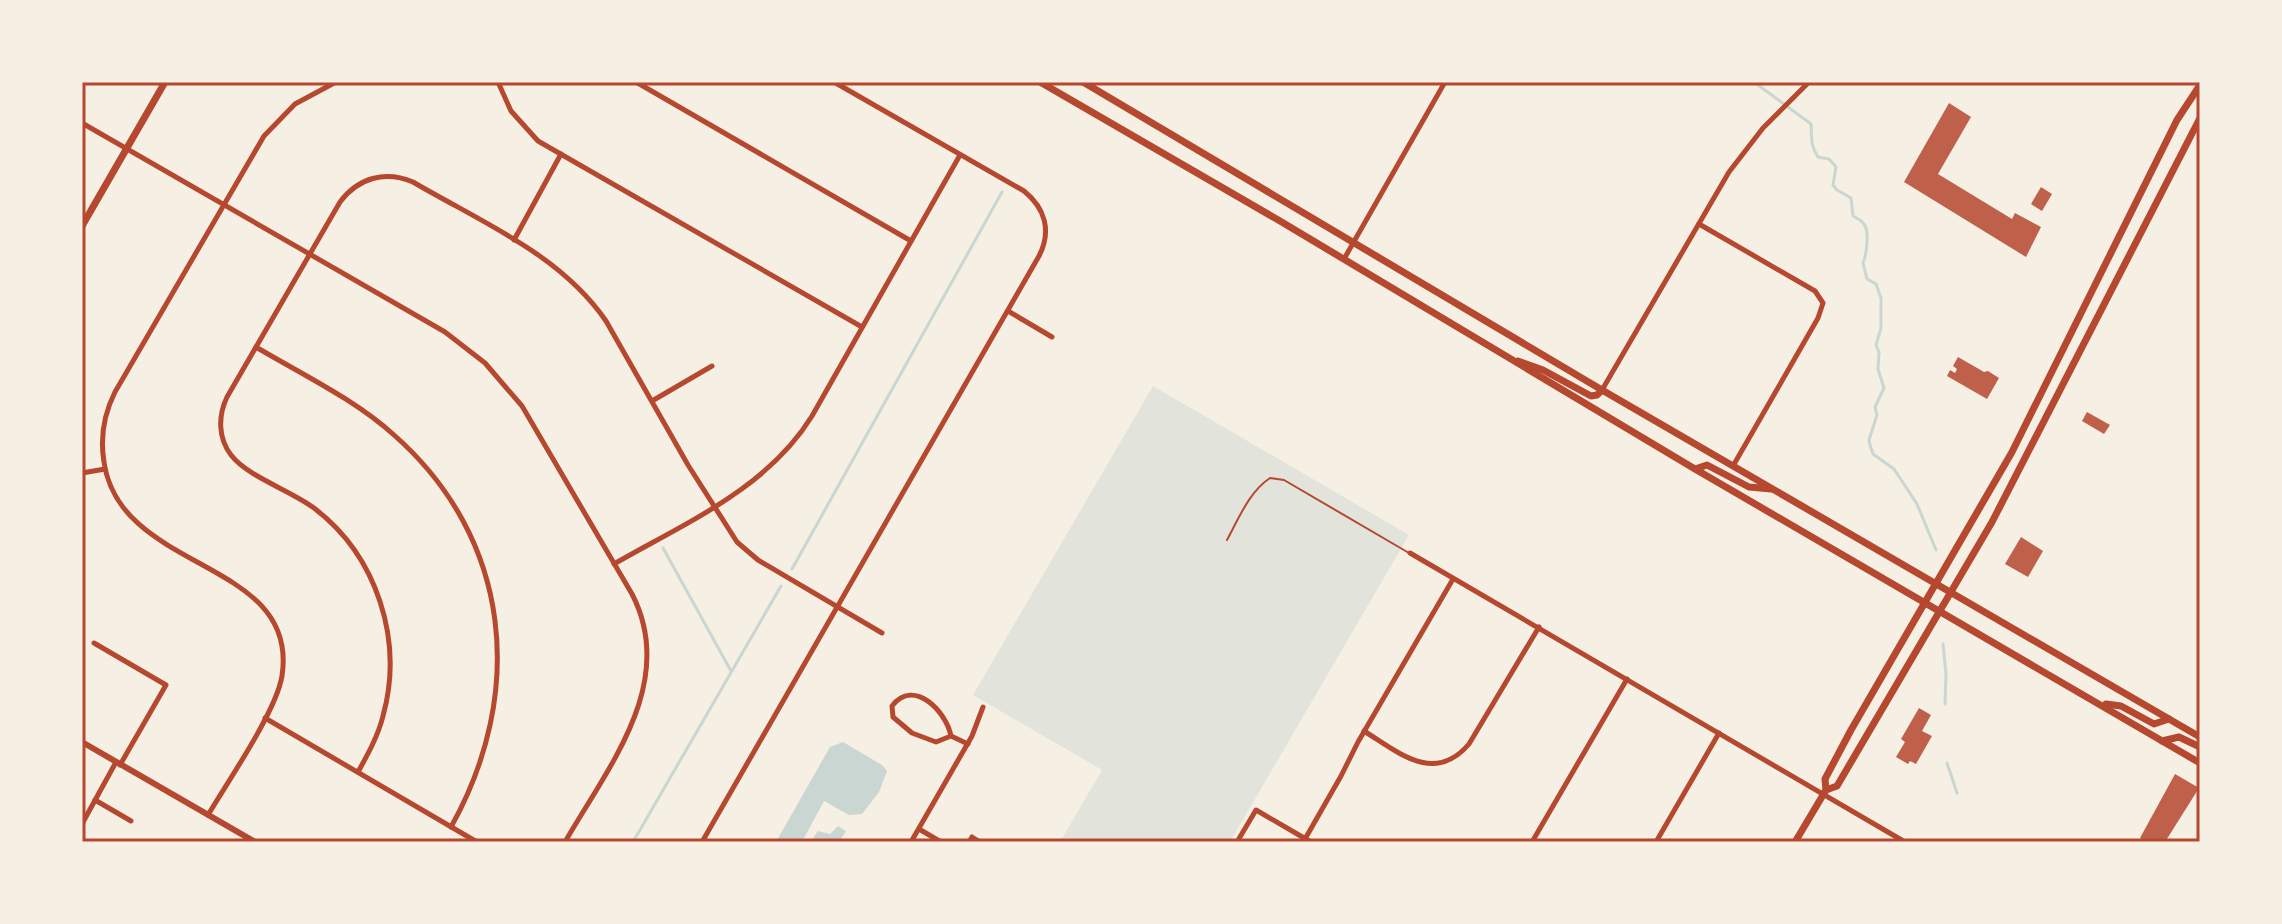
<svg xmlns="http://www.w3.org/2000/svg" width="2282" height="924" viewBox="0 0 2282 924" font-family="Jost,sans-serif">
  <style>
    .green { fill: #e2e4dc }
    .water { fill: #c9d6d2 }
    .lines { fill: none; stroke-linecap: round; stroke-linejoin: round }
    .stream { stroke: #c9d6d2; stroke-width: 3 }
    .building { fill: #bf614a }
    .service { stroke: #b5482f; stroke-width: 2 }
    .minor { stroke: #b5482f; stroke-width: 5 }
    .tertiary { stroke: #b5482f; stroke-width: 6 }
    .secondary { stroke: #b5482f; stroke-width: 7 }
    .primary { stroke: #b5482f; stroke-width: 7 }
    .neatline { fill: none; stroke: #b5482f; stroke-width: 3 }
  </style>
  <rect width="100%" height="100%" fill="#f6efe4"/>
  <path class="green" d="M1153,386l256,149 -179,307h-170l42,-72 -129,-75z"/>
  <g class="water">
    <path d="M843,742l39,23 5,6 -8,21 -17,22 -13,1 -25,-14 -20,37 2,4h-30l54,-95z"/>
    <path d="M838,826l8,5 -7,11h-19l-7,-4 5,-7 12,3z"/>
  </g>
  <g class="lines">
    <g class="stream">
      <path d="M1754,82l57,42c1,14 -1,21 7,33l11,2 7,8 -3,18 4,5 14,8 2,18c4,2 8,4 11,8 6,8 2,32 -1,39l4,16 9,5 5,14v30l-5,17 3,7 -1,17 6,19 -9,19 2,8 -8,25 1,5 3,9 21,15 23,35 19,46"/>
      <path d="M663,548l68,123"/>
      <path d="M792,569l210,-377"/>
      <path d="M1943,644l3,30 -1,30"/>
      <path d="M1947,763l10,30"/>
      <path d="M2035,841l2,1"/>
      <path d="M633,842l148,-256"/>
    </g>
  </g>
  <g class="building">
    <path d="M1949,103l22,14 -33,57 74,45 3,-6 26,14 -15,30 -122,-75z"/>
    <path d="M2041,187l11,7 -10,17 -11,-7z"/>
    <path d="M1958,357l26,15 4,-1 11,7 -12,21 -40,-23 3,-6 5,3 2,-4 -4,-3z"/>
    <path d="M2087,412l23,13 -6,9 -22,-13z"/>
    <path d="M2021,537l22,14 -15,26 -23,-13z"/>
    <path d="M1919,708l12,7 -9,16 10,5 -16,28 -6,-3 -2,3 -12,-7 9,-15 -4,-3z"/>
    <path d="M2175,774l24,14 -34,54h-19l-6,-4z"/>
  </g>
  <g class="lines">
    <path class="service" d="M1227,540c12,-22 22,-48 43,-62l14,2 125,73"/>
    <g class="minor">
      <path d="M498,82l13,29 27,30 324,186"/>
      <path d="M636,82l275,159"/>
      <path d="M82,123l363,209 40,31 37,43 110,188c46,89 -24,173 -67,248"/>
      <path d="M1699,224l116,67 8,12 -5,15 -85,148"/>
      <path d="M514,240l47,-86"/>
      <path d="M1344,259l101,-177"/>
      <path d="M1008,311l44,26"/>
      <path d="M256,347c47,28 98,52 138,88 118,104 132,258 57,392"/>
      <path d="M1602,390l127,-218 34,-44 46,-46"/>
      <path d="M652,401l60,-35"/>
      <path d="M82,473l23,-4"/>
      <path d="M1410,553l495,289"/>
      <path d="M614,564c71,-41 153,-75 198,-148l148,-261"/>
      <path d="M94,643l72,42 -46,80"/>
      <path d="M265,718l212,124"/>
      <path d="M1364,731c34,21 70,54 105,13l70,-117"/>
      <path d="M951,736l-15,6 -24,-9 -19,-16 -1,-11c22,-28 54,5 59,30l17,8"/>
      <path d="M358,772c10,-18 20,-36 25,-56 21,-76 -6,-160 -69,-208 -24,-18 -66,-31 -83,-53 -13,-17 -13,-39 -4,-58l113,-195c18,-24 45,-32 73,-20 68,40 147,72 193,139l82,144 49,77 21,18 124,73"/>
      <path d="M95,800l36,21"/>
      <path d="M208,815c20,-34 68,-103 74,-139 18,-118 -162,-102 -178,-214 -4,-24 0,-48 11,-70l149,-256 31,-32 41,-22"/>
      <path d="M82,824l34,-62"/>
      <path d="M919,829l22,13"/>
      <path d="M1305,839l36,-63 17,-34 95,-163"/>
      <path d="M702,842l337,-586c13,-25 6,-48 -15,-65l-190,-109"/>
      <path d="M911,842l61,-106 11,-29"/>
      <path d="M969,842l3,-5 8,5"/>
      <path d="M1237,842l19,-32 55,32"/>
      <path d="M1532,842l95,-163"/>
      <path d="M1656,842l63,-109"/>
    </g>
    <path class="tertiary" d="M82,742l173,100"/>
    <g class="secondary">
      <path d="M82,226l83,-144"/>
      <path d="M1826,790l11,-4 155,-264 208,-404"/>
      <path d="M1795,842l31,-52 -1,-11 26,-49 161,-278 165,-332 23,-35"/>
    </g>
    <g class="primary">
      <path d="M1040,82l240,139 415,248 505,294"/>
      <path d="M1083,82l519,308 598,347"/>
      <path d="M1518,361l25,9 48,26 6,-1 5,-5"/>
      <path d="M1695,469l12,-4 42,22 22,2"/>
      <path d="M2106,704l15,2 33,18 15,-5"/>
      <path d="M2162,741l17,-4 21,10"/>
    </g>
  </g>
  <rect width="2282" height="924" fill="none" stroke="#f6efe4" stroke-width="168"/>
  <rect x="84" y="84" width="2114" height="756" class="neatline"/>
</svg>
